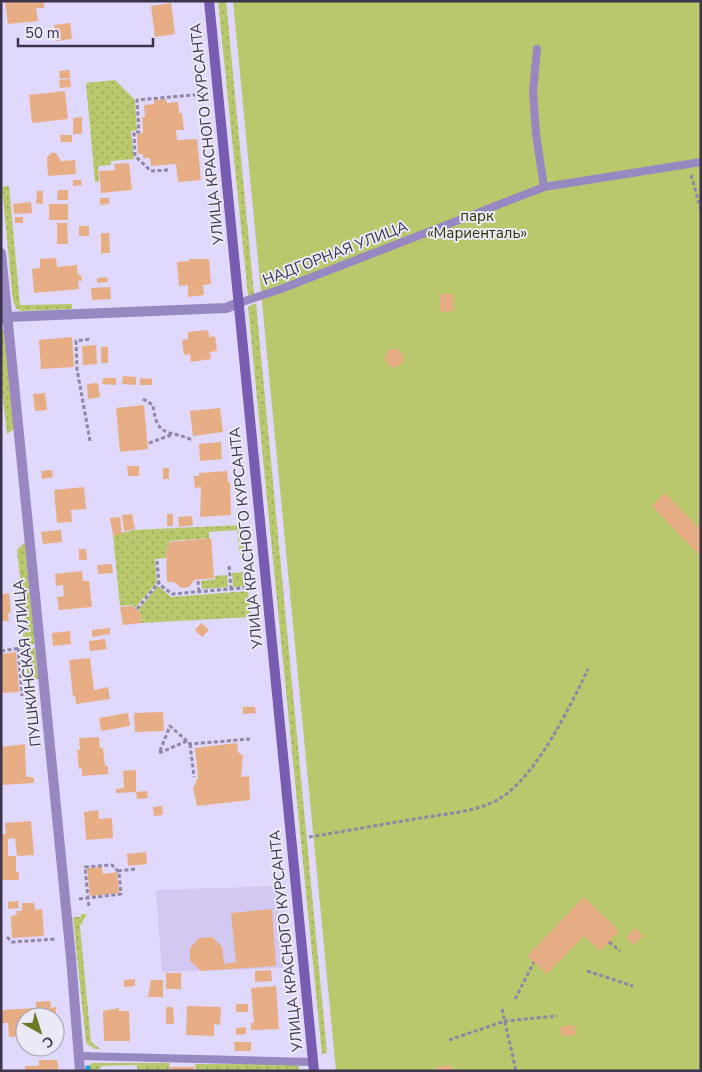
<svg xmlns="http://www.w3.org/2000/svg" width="702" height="1072" viewBox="0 0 702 1072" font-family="'Nunito Sans',sans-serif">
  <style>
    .built { fill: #d3c8f1 }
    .grass { fill: url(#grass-dots) }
    .park { fill: #b9c86c }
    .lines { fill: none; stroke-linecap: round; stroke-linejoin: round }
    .stream { stroke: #2c9fdb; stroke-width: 5.5 }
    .building { fill: #e7ae85 }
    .path { stroke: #8f87a5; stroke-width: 3; stroke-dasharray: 4 2.5; stroke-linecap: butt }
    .lane { stroke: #9888c2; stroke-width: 8 }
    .street { stroke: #9888c2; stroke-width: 10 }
    .secondary { stroke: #785cb1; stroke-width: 10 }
    .labels { text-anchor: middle; stroke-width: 4; stroke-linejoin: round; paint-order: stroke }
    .street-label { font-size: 15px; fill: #3b344c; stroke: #ece9f6 }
    .park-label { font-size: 15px; fill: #2e3406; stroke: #ece9f6 }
  </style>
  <defs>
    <pattern id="grass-dots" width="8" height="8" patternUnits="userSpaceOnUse" patternTransform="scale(1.25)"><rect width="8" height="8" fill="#b9c86c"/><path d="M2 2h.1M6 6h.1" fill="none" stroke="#98a35b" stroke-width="1.8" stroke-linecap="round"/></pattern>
  </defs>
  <rect width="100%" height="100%" fill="#e1d8fd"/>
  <path class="built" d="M277,886l6,82 -121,4 -6,-82z"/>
  <g class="grass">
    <path d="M218,1h8l28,293 -6,2z"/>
    <path d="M115,80l20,20 2,30 -6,1 3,28 -23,2v4l-13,1 1,16h-4l-9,-99z"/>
    <path d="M9,186l11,119 52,-1v5l-51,2 -5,-3 -3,-7 -11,-114z"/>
    <path d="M256,303l71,750 -5,1 -74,-747z"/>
    <path d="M1,329l4,3 9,97 -7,5 -6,-51z"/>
    <path d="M242,525l3,33 -5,-3 -3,-25 -28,2v6l-39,3 -4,10v7l-11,1 2,23 -22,26 -3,-3 -12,1 -7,-71 20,-5z"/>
    <path d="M25,542l10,102 -11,1 -1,-12 3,-1 -9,-82z"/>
    <path d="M246,572l2,14 -15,1 -1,-14z"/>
    <path d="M227,575l1,12 -26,2 -1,-8 14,-2v-3z"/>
    <path d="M158,586l13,11 77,-6 3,26 -110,6 -1,-11 -2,-2z"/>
    <path d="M35,648l3,31 -10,2 -3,-32z"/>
    <path d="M81,914h6l-7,12 11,116 9,7h-5l-9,-6 -13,-126h8z"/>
    <path d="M93,1063h77l-1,8h-32v-6l-35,1 -5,5h-12l4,-6z"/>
    <path d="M195,1064h103l1,7h-103z"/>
  </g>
  <path class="park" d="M233,1h468v1070h-365z"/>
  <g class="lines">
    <path class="stream" d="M88,1071v-3"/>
  </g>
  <g class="building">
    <path d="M5,1h39v7h-8l2,13 -30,3z"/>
    <path d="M171,3l4,31 -20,3 -4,-31z"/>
    <path d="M70,23l2,16 -16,2 -2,-16z"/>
    <path d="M70,70v8l-10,1 -1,-8z"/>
    <path d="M70,79l1,8 -11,1 -1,-8z"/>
    <path d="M65,91l3,28 -36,4 -3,-28z"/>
    <path d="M166,99l1,4 11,-1 1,11h3l2,17h-8l1,10 20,-1 4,41 -23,2 -2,-18 -25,2 -1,-8h-7v-4h-5l-1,-20 6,-1 -1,-16h3l-1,-12 10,-1v-4z"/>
    <path d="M82,117v17h-9v-16z"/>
    <path d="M60,135h12v7h-11z"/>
    <path d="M51,153h5l5,8 14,-1 1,14 -28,2 -1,-18z"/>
    <path d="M129,163l3,27 -31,3 -2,-22 16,-1 -1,-6z"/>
    <path d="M73,180h8l1,5 -9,1z"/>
    <path d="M58,190h10v10h-11z"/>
    <path d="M37,191h6v13l-7,-1z"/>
    <path d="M100,198h9v6l-9,1z"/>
    <path d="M31,202l1,11 -18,1 -1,-10z"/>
    <rect x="49" y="204" width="19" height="16"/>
    <rect x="15" y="217" width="8" height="6"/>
    <path d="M57,223h10l1,21h-11z"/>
    <rect x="79" y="226" width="10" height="10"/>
    <path d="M101,233h8l1,20h-9z"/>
    <path d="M56,258l1,9 20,-2 1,10h3l1,6h-4l1,8 -45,4 -2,-24 8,-1v-9z"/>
    <path d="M189,259h20l2,25 -8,1 1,10 -16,2v-12l-9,1 -2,-24 12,-1z"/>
    <path d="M107,277l1,5 -11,1v-5z"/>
    <path d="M110,287l1,12 -19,1 -1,-12z"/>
    <path d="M440,294h13l1,17 -14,1z"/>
    <path d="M208,330l1,7 6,-1 2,15 -7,1 1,7 -20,3 -1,-8 -6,1 -2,-15 6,-1v-7z"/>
    <path d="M72,337l2,30 -33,2 -2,-29z"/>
    <path d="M96,345l1,19 -14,1 -1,-19z"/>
    <rect x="101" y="347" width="7" height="16"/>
    <circle cx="394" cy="358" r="9"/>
    <path d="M123,376l13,1v8l-14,-1z"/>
    <path d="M103,378h13v7l-14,-1z"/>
    <path d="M140,378l12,1v6h-12z"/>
    <path d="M98,383l2,14 -12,2 -1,-15z"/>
    <path d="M45,393l2,17 -12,1 -2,-17z"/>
    <path d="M144,405l4,44 -28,3 -4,-44z"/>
    <path d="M220,408l3,24 -30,4 -3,-25z"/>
    <path d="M221,442l1,17 -22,2 -1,-17z"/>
    <path d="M127,466h12v10h-11z"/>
    <rect x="163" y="468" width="6" height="11"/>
    <path d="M52,470l1,7 -11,2 -1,-8z"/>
    <path d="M227,471l1,11h2l1,33 -31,2 1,-30 -6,1 -1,-12h5v-3z"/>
    <path d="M84,487l2,22 -15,1 1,12 -15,1 -3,-33z"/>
    <path d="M665,493l36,37v27l-49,-51z"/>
    <path d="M132,514l3,15 -11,2 -2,-16z"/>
    <rect x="167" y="514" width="6" height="12"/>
    <path d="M192,516l1,9 -14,2 -1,-10z"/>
    <path d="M120,517l2,17 -9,1 -3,-17z"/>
    <path d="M61,530l1,12 -19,2 -2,-12z"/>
    <path d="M211,538l3,40 -20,2 -5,7 -8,1 -7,-6h-7l-1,-31 4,-9z"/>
    <path d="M79,549h7l1,11h-8z"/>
    <path d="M112,564l1,9 -15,1 -1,-9z"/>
    <path d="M82,571l1,10h6l3,26 -33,3 -2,-13 7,-1 -1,-11 -7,1 -1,-12z"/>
    <path d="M9,593l2,20h-3l1,8h-8v-27z"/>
    <path d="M132,606l8,6 1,11 -18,2 -3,-18z"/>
    <path d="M201,623l8,7 -7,7 -7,-7z"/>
    <path d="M110,628v6l-18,3v-7z"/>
    <path d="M70,631l1,13 -18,2 -1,-13z"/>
    <path d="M105,639l2,10 -17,2 -1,-10z"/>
    <path d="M16,652l3,40 -18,1v-39z"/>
    <path d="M90,658l4,32 14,-3 2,12 -34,5 -1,-8h-2l-4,-36z"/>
    <path d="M243,707h12l1,6 -13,1z"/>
    <path d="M163,712l1,19 -29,1 -1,-19z"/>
    <path d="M128,713l2,13 -29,5 -2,-13z"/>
    <path d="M99,737l1,11h3l2,18h3v8l-26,2v-8l-3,1 -2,-19h3l-1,-12z"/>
    <path d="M237,743l1,9 5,4 -2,21 8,-1 1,24 -53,6 -4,-18 5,-10 -3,-30z"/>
    <path d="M25,744l1,32 8,2v5l-33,2v-38z"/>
    <path d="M136,770v22l-20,1v-4l8,-1 -1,-17z"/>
    <path d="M147,791l1,7 -11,1 -1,-7z"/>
    <path d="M162,806l1,9 -9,1 -1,-9z"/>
    <path d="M98,810l1,9 13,-1 1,20 -27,2 -2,-28z"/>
    <path d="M31,821l3,34 -17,1 -2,-18 -7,1v17h8v16h3v8h-18v-46h5l-1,-11z"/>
    <path d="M146,852l1,12 -19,2 -1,-12z"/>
    <path d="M102,867l1,7 14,-2 2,21 -29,3 -3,-28z"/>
    <path d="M584,897l35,34 -19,20 -16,-15 -37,38 -20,-18z"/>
    <path d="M18,901l1,7 -11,1v-7z"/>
    <path d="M22,903h12l1,7 7,-1 2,27 -32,2 -1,-22 6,-1 -1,-4h6z"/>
    <path d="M272,909l4,57 -75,5 -11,-10v-13l9,-10 13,-1 10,10 2,17 12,-2 -5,-49z"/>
    <path d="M635,928l8,8 -9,9 -8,-7z"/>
    <path d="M271,970l1,11 -17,1v-11z"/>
    <rect x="166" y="973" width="15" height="16"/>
    <path d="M135,979v7l-11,1v-7z"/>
    <path d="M151,980h12v17h-15z"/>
    <path d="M276,986l3,43 -28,1v-7h3l-3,-35z"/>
    <path d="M50,1001l1,7 5,-1v10h-31v19l-16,1 -1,-14h-6v-13l34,-2v-6z"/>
    <rect x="236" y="1004" width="12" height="8"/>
    <path d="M187,1006l34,1 -1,18 -6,-1v12l-28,-1z"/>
    <path d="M166,1007h7l1,17h-8z"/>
    <path d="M119,1008v3h10l1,30h-26l-1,-30z"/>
    <path d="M575,1025l1,10 -15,1 -1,-9z"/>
    <path d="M246,1027v7l-10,1v-7z"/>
    <path d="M234,1042h17v9h-16z"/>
    <path d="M39,1060h18l2,11h-34v-5h14z"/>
    <path d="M451,1065v6h-15v-4z"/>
    <rect x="170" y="1067" width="24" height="4"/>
  </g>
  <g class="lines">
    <g class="path">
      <path d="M168,170l-17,1 -16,-15 -1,-24h5l-2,-32 67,-6"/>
      <path d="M691,175l10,35"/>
      <path d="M143,399l10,6c4,34 15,24 39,35"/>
      <path d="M90,441l-13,-72 -1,-28 14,-2"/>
      <path d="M149,443l22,-8"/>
      <path d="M157,561l2,23 13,10 81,-7"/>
      <path d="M229,566l2,23"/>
      <path d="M198,581l1,11"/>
      <path d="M137,609l22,-27"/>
      <path d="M18,648l4,48"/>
      <path d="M1,651l27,-4"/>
      <path d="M187,741l-17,-15 -11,27 28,-12 3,3 60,-5"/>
      <path d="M190,744l4,33"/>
      <path d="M309,837c37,-6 75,-13 112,-19 27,-5 61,-6 84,-23 34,-25 65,-88 83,-126"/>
      <path d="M118,871l17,-2"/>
      <path d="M79,899l42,-5 -2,-22 -7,-7 -27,2 4,41"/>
      <path d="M7,937l5,5 44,-3"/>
      <path d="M609,942l11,9"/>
      <path d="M587,971l46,15"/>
      <path d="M515,999l19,-37"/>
      <path d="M502,1009l14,62"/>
      <path d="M449,1040l56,-19 52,-5"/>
    </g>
    <g class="lane">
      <path d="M537,49l-4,43 3,42 8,53"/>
      <path d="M239,303l42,-14 263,-102 157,-25"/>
      <path d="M81,1056l232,6"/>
    </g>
    <g class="street">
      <path d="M1,253l70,705 9,113"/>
      <path d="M2,320l5,-3 219,-9 13,-5"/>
    </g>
    <path class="secondary" d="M209,1l105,1070"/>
  </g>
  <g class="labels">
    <g class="street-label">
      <text transform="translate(207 134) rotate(-96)" y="5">УЛИЦА КРАСНОГО КУРСАНТА</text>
      <text transform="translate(335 253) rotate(-21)" y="5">НАДГОРНАЯ УЛИЦА</text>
      <text transform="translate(246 538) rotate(-96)" y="5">УЛИЦА КРАСНОГО КУРСАНТА</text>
      <text transform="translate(27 663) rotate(-96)" y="5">ПУШКИНСКАЯ УЛИЦА</text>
      <text transform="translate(286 941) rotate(-96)" y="5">УЛИЦА КРАСНОГО КУРСАНТА</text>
    </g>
    <g class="park-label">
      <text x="477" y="221">парк<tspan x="477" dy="17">«Мариенталь»</tspan></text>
    </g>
  </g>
  <rect width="702" height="1072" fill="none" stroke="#3b344c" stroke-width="5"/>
  <g transform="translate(40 1032) rotate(141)"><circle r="24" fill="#ece9f6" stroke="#a5a1b2"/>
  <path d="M0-4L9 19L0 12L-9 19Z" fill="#6d7925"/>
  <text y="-8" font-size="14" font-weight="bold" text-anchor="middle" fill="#3b344c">С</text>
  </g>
  <path d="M18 38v8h135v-8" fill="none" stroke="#3b344c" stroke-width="2.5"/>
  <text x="25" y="38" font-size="15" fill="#3b344c" stroke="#ece9f6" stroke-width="4" paint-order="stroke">50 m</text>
</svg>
